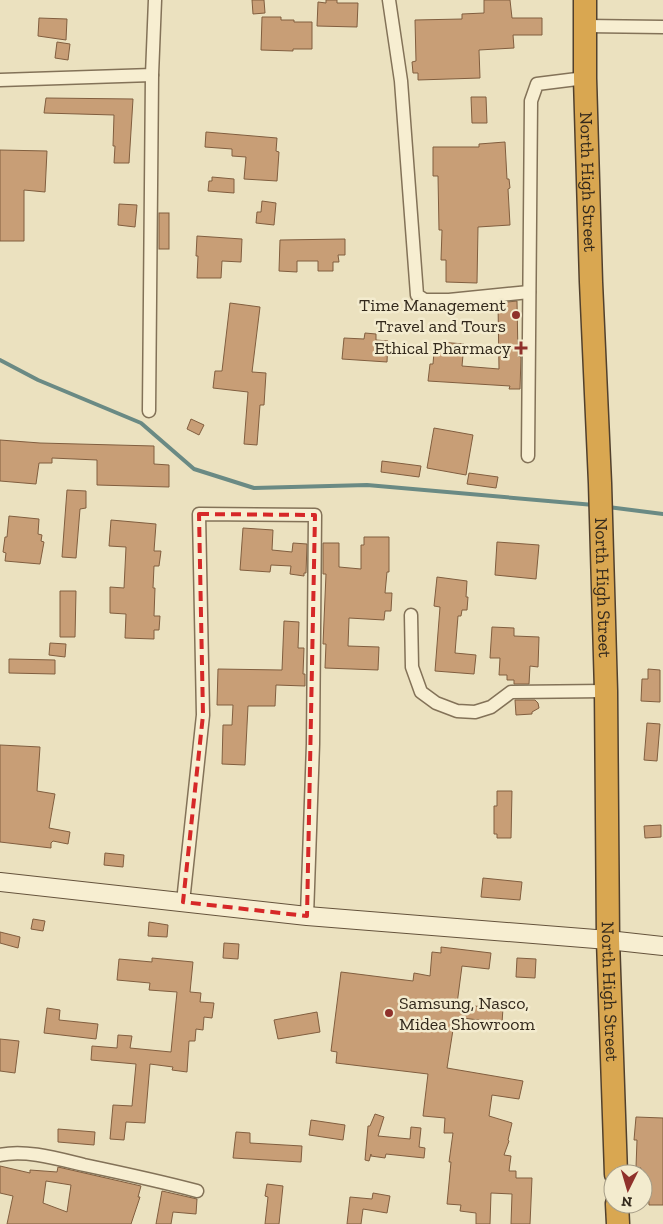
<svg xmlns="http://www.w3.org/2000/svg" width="663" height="1224" viewBox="0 0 663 1224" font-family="'Zilla Slab',serif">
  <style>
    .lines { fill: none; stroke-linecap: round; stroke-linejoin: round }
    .stream { stroke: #6a8a84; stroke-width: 4 }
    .building { fill: #c89e76; stroke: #815e3f; fill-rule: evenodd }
    .street-casing { stroke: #837258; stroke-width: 15 }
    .secondary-casing { stroke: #65533c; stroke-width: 20 }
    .highway-casing { stroke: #51402d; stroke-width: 25 }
    .street { stroke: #f7eed1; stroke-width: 12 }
    .secondary { stroke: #f7eed1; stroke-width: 18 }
    .highway { stroke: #d9a751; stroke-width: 22 }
    .marked { fill: none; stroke: #d62828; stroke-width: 4; stroke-dasharray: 10 6; stroke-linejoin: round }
    .poi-dot { fill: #8f312b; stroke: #f3ebce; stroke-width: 2 }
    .labels { text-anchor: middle; stroke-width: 5; stroke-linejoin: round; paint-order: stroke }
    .street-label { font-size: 18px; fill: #33291c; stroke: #f3ebce }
    .poi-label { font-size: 18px; fill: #33291c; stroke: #f3ebce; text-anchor: end }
  </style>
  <rect width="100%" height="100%" fill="#ebe1bf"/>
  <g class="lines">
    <g class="stream">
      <path d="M0,360l38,20 103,43 53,46 60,19 113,-3 227,20"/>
      <path d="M608,507l55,7"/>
    </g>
  </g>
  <g class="building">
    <path d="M252,0h12l1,13 -12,1z"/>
    <path d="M326,0h11v3h21l-1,24 -40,-1 1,-24 8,1z"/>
    <path d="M484,0h26l2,18h30v17h-29l1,13 -35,2 1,28 -62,2v-7h-5l-1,-11 4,-1 -1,-41 47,-1v-5l22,-1z"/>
    <path d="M262,17h19v3h13v2h18v27h-19v2l-32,-1z"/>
    <path d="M39,18l28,1 -1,21 -28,-4z"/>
    <path d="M57,42l13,2 -2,16 -13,-2z"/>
    <path d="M471,97h15l1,26h-15z"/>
    <path d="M46,98l87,1 -4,64h-15l1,-17h-2l1,-31 -70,-2z"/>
    <path d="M206,132l71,6 -1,13 3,1 -2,29 -33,-2 2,-22 -14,-1v-7l-27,-2z"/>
    <path d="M505,142l2,37h2l1,9 -2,1 2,36 -32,2 -1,56 -31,-1v-22h-5l1,-30h-3l-1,-54h-5v-29h46v-3z"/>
    <path d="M0,150l47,1 -2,41 -21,-2v51h-24z"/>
    <path d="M212,177l22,2v14l-26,-2 1,-10h3z"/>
    <path d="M262,201l14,2 -2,22 -18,-2 1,-11h4z"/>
    <path d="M119,204l18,1 -2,22 -17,-2z"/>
    <rect x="159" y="213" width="10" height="36"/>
    <path d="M197,236l45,3 -1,23 -19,-1 -1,17h-24l1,-22h-2z"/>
    <path d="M345,239v16h-7l1,7h-6v9h-15v-10h-21v11l-18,-1 1,-31z"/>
    <path d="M517,301l1,55 3,1 -1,32h-11l1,-3 -82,-5 2,-17h3l1,-12h5l1,-10 24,2 -2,22 37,3 -1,-66z"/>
    <path d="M230,303l30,4 -8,65 14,1 -2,32h-4l-3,40 -13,-1 4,-52 -35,-4 2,-17h7z"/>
    <path d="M365,333l11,1v6l12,1 -1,21 -45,-3 2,-21 20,1z"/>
    <path d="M191,419l13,6 -5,10 -12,-6z"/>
    <path d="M434,428l39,7 -7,40 -39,-7z"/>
    <path d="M0,440l40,3 114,3v18l15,1v22l-72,-2v-25l-45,-2v5h-13l-3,21 -36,-3z"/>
    <path d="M382,461l39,5 -2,11 -38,-5z"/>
    <path d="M469,473l29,4 -2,11 -29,-4z"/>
    <path d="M67,490l19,1v17l-6,1 -4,49 -14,-1z"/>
    <path d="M9,516l30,3 -1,15 4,1 -1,6 3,1 -4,22 -35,-3 1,-8 -3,-1 2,-15h2z"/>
    <path d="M111,520l45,4 -2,27h7l-2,15h-5l-1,22h2l-1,28h6l-1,14h-5v9l-29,-1 1,-24 -16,-1v-26l14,1 2,-41 -17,-1z"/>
    <path d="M243,528l30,2 -1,20 20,2 1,-9 14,1 -1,29h-2v3l-14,-2 1,-8 -20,-1 -1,7 -30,-2z"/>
    <path d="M364,537h25v35h-2l-2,21h7l-1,18h-6l-1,9 -35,-2 -1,28 31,1 -1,23 -53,-2 1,-24h-3l3,-70h-3v-31h16v24l22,2v-24h3z"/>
    <path d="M497,542l42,3 -3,34 -41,-4z"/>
    <path d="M437,577l30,4 -1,16h2l-1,13h-5l-1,6h-3l-3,37 21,2 -2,19 -39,-3 5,-64 -6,-1z"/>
    <path d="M60,591h16l-1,46h-15z"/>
    <path d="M284,621l15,1 -1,26h6l-1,26h2v12l-29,-1 -1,21h-27l-3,59 -23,-1 1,-39h9l1,-20h-16l1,-36 64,1z"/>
    <path d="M492,627l22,1v8l25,1 -1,30 -8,-1 -1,18h-15v-4h-7v-5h-8l1,-17h-10z"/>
    <path d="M50,643l16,1 -1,13 -16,-2z"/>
    <path d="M9,659l46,1v14l-46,-1z"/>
    <path d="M648,669l12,1v32l-19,-1 1,-22h6z"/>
    <path d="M515,700h20l3,3 1,5 -7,4v2l-16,1z"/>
    <path d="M647,723l13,1 -3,37 -13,-1z"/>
    <path d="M0,745l40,2 -3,44 18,3 -6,34 21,4 -2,12 -15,-3 -2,2v5l-51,-6z"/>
    <path d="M497,791h15l-1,47h-14v-4h-3v-28h3z"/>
    <path d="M661,825v12l-16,1 -1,-12z"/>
    <path d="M105,853l19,2 -1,12 -19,-2z"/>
    <path d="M483,878l39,4 -2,18 -39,-3z"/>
    <path d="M33,919l12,2 -2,10 -12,-2z"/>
    <path d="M149,922l19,3 -1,12 -19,-1z"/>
    <path d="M0,932l20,5 -2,11 -18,-5z"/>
    <path d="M224,943l15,1 -1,15 -15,-1z"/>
    <path d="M441,947l50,6 -2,16 -27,-3 -5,38 35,4v-1l11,1 -1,15 -47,-6 -8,51 76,13 -4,18 -27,-4 -3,21 23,7 -4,17 1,1 -5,14 7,1 -2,15h7v7h16l-2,46h-19l1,-30 -21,-1 -1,31h-14v-11l-16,-2 1,-6 -14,-1 4,-42h-2l4,-29h-9l1,-15 -22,-2 5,-42 -92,-11 1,-11 -6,-1 10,-79 72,9 1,-8 16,3 2,-24 9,1z"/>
    <path d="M152,958l41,4 -3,30 11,1 -1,9 14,1 -2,15 -8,-1 -1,13 -7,-1 -1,12h-6l-2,31 -15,-2 1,-3 -23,-3 -5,59 -19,-1 -2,18 -14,-1 3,-34 19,1 4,-42 -45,-4 1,-14 25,2 1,-13 14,1 -2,12 41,4 6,-60 -28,-2 1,-7 -33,-3 2,-21 33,3z"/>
    <path d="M517,958l19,1 -1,19 -19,-1z"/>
    <path d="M47,1008l13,2 -1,10 39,4 -2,15 -52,-6z"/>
    <path d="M317,1012l3,20 -42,7 -4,-19z"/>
    <path d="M0,1039l19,2 -4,32 -15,-2z"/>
    <path d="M375,1114l9,3 -6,19 32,3 1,-12 10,1 -2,19 6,1 -1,10 -38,-4 -1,4 -14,-2v-2l-2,7 -4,-1 3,-34h2z"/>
    <path d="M636,1117l27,1v87h-14l-1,-16 -5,-1v-14h-3l1,-6 -5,-1 1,-27h-3z"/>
    <path d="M311,1120l34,5 -2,15 -34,-5z"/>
    <path d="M58,1129l37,3 -1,13 -36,-3z"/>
    <path d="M236,1132l14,1v10l52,3 -1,16 -68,-4z"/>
    <path d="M0,1166l30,7v-3l27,2 1,-5 83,19 -3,11h2l-9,27h-124l6,-28 -13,-3zM46,1181l25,4 -4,27 -24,-9z"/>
    <path d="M267,1184l16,2 -4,38h-14l3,-27 -3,-1z"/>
    <path d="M162,1191l35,8 -1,15 -23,-2 -2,12h-15z"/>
    <path d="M373,1193l17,3 -3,17 -24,-4 -2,15h-14l3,-27 22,2z"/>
  </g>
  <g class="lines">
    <defs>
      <g id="street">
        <path d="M389,0l12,81 16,214 8,5h24l80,-8"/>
        <path d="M586,26l77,1"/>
        <path d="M0,80l152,-5 3,-75"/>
        <path d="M149,411l3,-336"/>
        <path d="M528,456l3,-355 6,-17 48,-6"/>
        <path d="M411,615l1,52 9,25 15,11 21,8 18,1 16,-5 20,-15 95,-1"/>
        <path d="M183,902l20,-187 -4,-201 116,1 -2,229 -6,172"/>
        <path d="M0,1155c25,-6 59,4 84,10 38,8 76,16 113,26"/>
      </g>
      <path id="secondary" d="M0,882l307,34 301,24 55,6"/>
      <g id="highway">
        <path id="s1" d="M585,0v78l6,204 9,201 6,208 2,249 8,234"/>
        <path d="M617,1204l1,20"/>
      </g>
    </defs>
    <use href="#street" class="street-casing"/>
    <use href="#secondary" class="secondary-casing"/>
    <use href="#highway" class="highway-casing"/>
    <use href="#street" class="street"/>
    <use href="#secondary" class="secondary"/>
    <use href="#highway" class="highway"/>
  </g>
  <path class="marked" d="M199,514l116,1 -8,401 -124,-14 20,-187z"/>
  <g class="poi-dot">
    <circle cx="516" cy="315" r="5"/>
    <path d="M518.5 340.5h5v5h5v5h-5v5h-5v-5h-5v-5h5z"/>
    <circle cx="389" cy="1013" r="5"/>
  </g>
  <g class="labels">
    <g class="street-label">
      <text dy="6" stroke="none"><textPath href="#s1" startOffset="182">North High Street</textPath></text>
      <text dy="6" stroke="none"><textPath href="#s1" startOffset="588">North High Street</textPath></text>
      <text dy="6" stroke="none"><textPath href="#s1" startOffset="992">North High Street</textPath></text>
    </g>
    <g class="poi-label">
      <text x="506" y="311">Time Management<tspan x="506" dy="21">Travel and Tours</tspan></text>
      <text x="511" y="354">Ethical Pharmacy</text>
      <text x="399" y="1009" text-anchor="start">Samsung, Nasco,<tspan x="399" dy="21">Midea Showroom</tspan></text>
    </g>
  </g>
  <g transform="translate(628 1189) rotate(185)"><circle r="24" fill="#f3ebce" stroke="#a69d87"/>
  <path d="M0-4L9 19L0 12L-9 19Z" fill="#8f312b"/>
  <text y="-8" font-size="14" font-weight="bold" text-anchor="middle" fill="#33291c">N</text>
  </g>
</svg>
